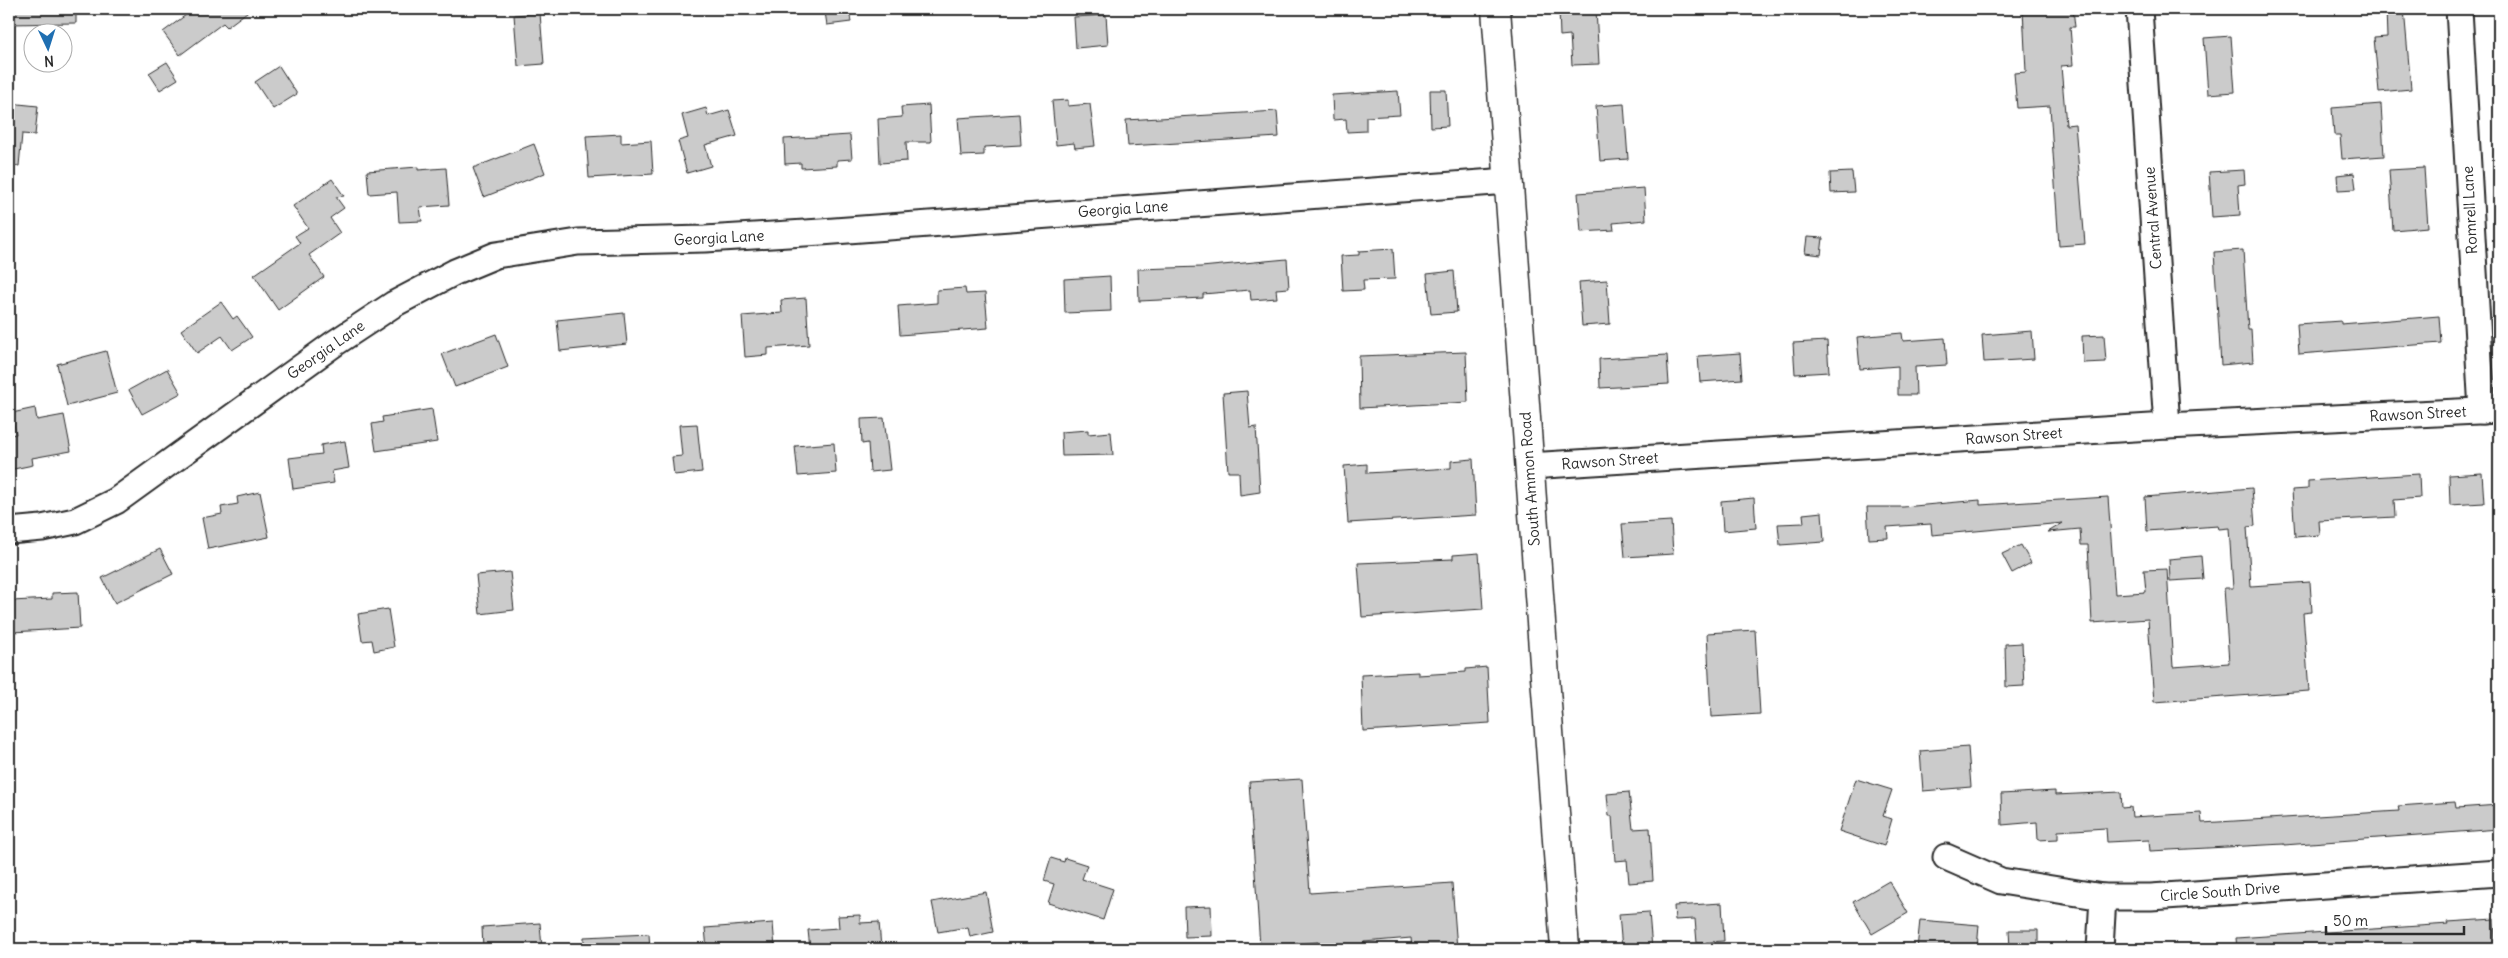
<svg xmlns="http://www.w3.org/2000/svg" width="2508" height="958" viewBox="0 0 2508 958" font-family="Delius,sans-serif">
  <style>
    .building { fill: #cbcbcb; stroke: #2b2b2b }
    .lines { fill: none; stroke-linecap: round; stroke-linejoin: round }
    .minor-casing { stroke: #2b2b2b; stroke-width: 29 }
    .major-casing { stroke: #2b2b2b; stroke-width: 31 }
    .minor { stroke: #fff; stroke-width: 25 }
    .major { stroke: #fff; stroke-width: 28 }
    .labels { text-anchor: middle; stroke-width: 4.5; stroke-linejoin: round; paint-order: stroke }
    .street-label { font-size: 15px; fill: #2b2b2b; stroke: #fff }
  </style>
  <rect width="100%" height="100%" fill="#fff"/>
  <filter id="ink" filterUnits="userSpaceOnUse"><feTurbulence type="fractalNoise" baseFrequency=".02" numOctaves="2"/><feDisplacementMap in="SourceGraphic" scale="10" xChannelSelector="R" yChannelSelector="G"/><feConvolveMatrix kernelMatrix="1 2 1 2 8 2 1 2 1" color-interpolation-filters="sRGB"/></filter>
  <g filter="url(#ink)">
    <g class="building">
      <path d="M9,9h67v14l-67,1z"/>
      <path d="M194,9h57l-24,18 -4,-4 -43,32 -17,-23z"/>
      <path d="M849,9l2,13 -24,3 -2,-13z"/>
      <path d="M1559,9h37l3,55 -27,1 -2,-30 -10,1z"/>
      <path d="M2023,9h50l2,18h-5l3,38 -12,1 5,59 9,-1 10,120 -26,2 -9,-140 -33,2 -3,-35 12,-1z"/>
      <path d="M2386,9h18l7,80 -32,3 -5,-54 13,-1z"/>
      <path d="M540,13l4,51 -26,2 -4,-51z"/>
      <path d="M1106,15l2,30 -32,3 -2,-31z"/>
      <path d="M2231,36l4,56 -27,2 -4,-56z"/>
      <path d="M167,62l11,17 -18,11 -11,-17z"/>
      <path d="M279,66l18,28 -24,15 -18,-27z"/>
      <path d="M1430,90h16l2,36 -17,1z"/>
      <path d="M1398,91l2,24 -34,2v14l-19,1 -1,-13 -13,1 -1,-25z"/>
      <path d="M1068,100v6l22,-2 5,42 -20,2 -1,-5 -18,2 -4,-44z"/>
      <path d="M9,103l29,3 -3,29 -13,-1 -3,32 -10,-1z"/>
      <path d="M1624,104l4,55 -28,2 -4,-55z"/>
      <path d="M2381,104l3,52 -42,3 -2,-24h-6l-2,-27z"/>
      <path d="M929,105l2,37h-25l1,19 -27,2 -2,-44 24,-2 -1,-10z"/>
      <path d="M706,108l2,8 21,-6 8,26 -32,9 6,21 -24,7 -9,-32 10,-3 -6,-23z"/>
      <path d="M1277,111l2,26 -151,9 -2,-26z"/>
      <path d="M1019,114l2,31 -37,2v8l-23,1 -3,-38z"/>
      <path d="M621,134v9l30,-2 2,33 -64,4 -3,-42z"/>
      <path d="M850,135l2,24 -15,1v6l-36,2v-5l-16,1 -1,-25z"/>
      <path d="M534,144l11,29 -61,24 -11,-29z"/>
      <path d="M418,167v3l28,-2 3,37 -29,2 2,14 -23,1 -2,-30 -28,2 -2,-23z"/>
      <path d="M2424,168l4,59 -35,3 -4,-60z"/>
      <path d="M2244,170l1,14 -7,1 2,30 -28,2 -3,-45z"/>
      <path d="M1852,172l2,20 -23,1 -1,-20z"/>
      <path d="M2354,173l2,16 -18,1 -1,-15z"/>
      <path d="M332,179l12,17 -8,1 8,11 -14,10 10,15 -31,22 15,22 -46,33 -24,-35 46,-32 -5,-7 13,-8 -15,-22z"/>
      <path d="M1644,188l2,32 -33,3 1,7 -33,2 -3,-39z"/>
      <path d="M1807,237l16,1 -2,17 -16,-2z"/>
      <path d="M1393,249l2,30 -32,1 1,10 -21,1 -2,-35 18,-1v-4z"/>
      <path d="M2243,250l5,80h3l2,32 -32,3 -7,-113z"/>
      <path d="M1287,259l2,29 -13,1 1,9 -26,2 -1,-10 -47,4v4l-64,3 -1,-32 63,-2z"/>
      <path d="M1454,271l3,41 -26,2 -4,-40z"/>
      <path d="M1110,276l1,35 -46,2 -1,-34z"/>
      <path d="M1607,280l3,44 -28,2 -3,-44z"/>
      <path d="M965,288l1,6 19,-1 3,35 -88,7 -2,-29 39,-3v-13z"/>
      <path d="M806,298l3,47 -41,3v7l-23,2 -3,-41 40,-3 -1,-13z"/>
      <path d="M221,302l12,17 4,-3 15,21 -20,13 -10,-14 -25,17 -16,-23z"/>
      <path d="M624,313l3,31 -67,7 -3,-31z"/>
      <path d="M2439,316l2,27 -142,11 -2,-30 44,-3v3z"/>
      <path d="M2032,331l2,28 -50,3 -2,-27z"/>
      <path d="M1902,333l1,8 42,-3 2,27 -32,2 1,28h-18v-29l-38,3 -3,-32z"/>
      <path d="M496,334l12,33 -53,20 -13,-33z"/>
      <path d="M2104,335l2,27 -23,1 -1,-27z"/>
      <path d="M1827,341l2,31 -34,2 -2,-31z"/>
      <path d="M106,351l11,42 -50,13 -10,-42z"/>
      <path d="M1466,352l2,50 -108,6 -1,-52z"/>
      <path d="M1740,353l2,26 -42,3 -2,-26z"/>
      <path d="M1667,355l2,29 -69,4 -1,-29z"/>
      <path d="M167,369l14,24 -39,21 -13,-24z"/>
      <path d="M1247,391l3,37 6,-1 4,65 -20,3 -1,-23h-11l-5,-79z"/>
      <path d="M35,408l2,12 27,-5 7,36 -39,7 1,7 -24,5v-35l7,-1 -4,-21z"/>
      <path d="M432,409l5,33 -61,9 -4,-27 11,-2 -1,-5z"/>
      <path d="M884,418l6,52 -20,2 -2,-29 -6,1 -1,-25z"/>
      <path d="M697,424l5,48 -28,3 -2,-18 10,-1 -3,-31z"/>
      <path d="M1088,430v4l23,-2 2,23 -51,1 -1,-24z"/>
      <path d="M345,441l4,27 -17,3 2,12 -41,6 -4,-31 33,-4 -1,-9z"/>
      <path d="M834,443l2,30 -38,3 -3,-30z"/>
      <path d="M1473,459l3,56 -128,8 -4,-57 23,-2v9l84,-5v-7z"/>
      <path d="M2482,473l2,30 -34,2 -1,-30z"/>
      <path d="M2419,474l1,24 -26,2 1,17 -76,4 1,14 -25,2 -3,-47 16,-1v-8z"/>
      <path d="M2252,488l3,38 -8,1 4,59 59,-4 2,30 -9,1 6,78 -155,11 -6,-83 -56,4 -4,-78h-7l-1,-16 -32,3 15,-9 -131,12 -1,-11 -44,3 1,11 -19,1 -2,-32h36l77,-7v5l128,-8 7,97 31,-2 -2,-22 23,-1 6,98 56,-4 -5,-75h9l-4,-60 -10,1 -1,-3 -71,5 -2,-34z"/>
      <path d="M260,492l9,45 -61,12 -6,-31 20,-4 -1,-7 17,-3 -1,-7z"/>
      <path d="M1754,498l2,30 -33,3 -2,-30z"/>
      <path d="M1822,512l2,30 -44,3 -2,-21 26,-1 -1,-9z"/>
      <path d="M1671,521l2,33 -48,3 -3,-33z"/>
      <path d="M2021,545l10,18 -19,10 -10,-19z"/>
      <path d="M160,549l13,25 -58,29 -13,-25z"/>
      <path d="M1479,553l4,56 -121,8 -4,-54 95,-4v-4z"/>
      <path d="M2201,556l2,23 -33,2 -1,-22z"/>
      <path d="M510,572l4,38 -34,4 -4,-39z"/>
      <path d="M78,592l2,36 -68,4 -1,-31 41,-2v-6z"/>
      <path d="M388,609l6,38 -20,4 -2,-11 -10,1 -4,-27z"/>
      <path d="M1755,630l5,84 -49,3 -4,-84z"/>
      <path d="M2022,643l2,43 -18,1 -1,-43z"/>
      <path d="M1487,667l3,56 -127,8 -2,-56 57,-3v3l48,-3v-3z"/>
      <path d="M1968,747l3,40 -48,4 -3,-40z"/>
      <path d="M1302,779l8,114 142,-10 5,66h-45l-1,-11 -47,4 1,7h-47v-7l-58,5 -11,-165z"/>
      <path d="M1856,779l36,11 -9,26 9,3 -8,27 -45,-15z"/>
      <path d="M2055,791v4l66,-3 1,16 9,-1 1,10 69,-4 1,10 197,-12 -1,-5 57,-4 1,6 43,-3v24l-215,16v-1l-134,7 -1,-11 -42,2 -1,-14 -48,3v8l-20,1 -1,-18 -35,3 -1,-31z"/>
      <path d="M1629,792l4,37 17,-1 3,53 -24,2 -2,-23 -12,1 -3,-45h-3l-2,-22z"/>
      <path d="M1051,858l13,4 1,-4 22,7 -5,14 31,10 -10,31 -55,-17 6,-19 -10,-3z"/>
      <path d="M1889,881l19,32 -36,21 -19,-32z"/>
      <path d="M986,892l7,40 -23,5 -2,-10 -30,5 -6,-30z"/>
      <path d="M1722,903l2,38 -27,2 -2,-24 -20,1 -1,-14z"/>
      <path d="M1211,906l1,30 -27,1 -1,-30z"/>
      <path d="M1649,912l3,37h-30l-3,-35z"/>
      <path d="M860,915v8l19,-1 2,27h-71l-2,-19 31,-2 -1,-12z"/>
      <path d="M2494,919l1,25 -57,5h-201l-1,-11 213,-14 -1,-2z"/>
      <path d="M1920,920l59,5 -2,24h-60z"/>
      <path d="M540,923l2,26h-59l-1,-22z"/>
      <path d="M773,923l2,26h-68l-2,-21z"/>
      <path d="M2009,930h29v19h-28z"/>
      <path d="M649,934l1,15h-66v-12z"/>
    </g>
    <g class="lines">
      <defs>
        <g id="minor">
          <path d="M2139,9l28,417"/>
          <path d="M2459,9l23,402"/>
          <path d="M1529,466l638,-40 332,-16"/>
          <path d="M9,531l33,-3 33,-7 41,-20 219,-158 59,-39 61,-32 41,-17 82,-13 127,-3 116,-7 687,-51"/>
          <path d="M1946,857l55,24 102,16h48l348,-24"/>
          <path d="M2100,949l3,-52"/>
        </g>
        <path id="major" d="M1496,9l69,940"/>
      </defs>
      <use href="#minor" class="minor-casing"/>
      <use href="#major" class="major-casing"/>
      <use href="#minor" class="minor"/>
      <use href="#major" class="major"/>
    </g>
  </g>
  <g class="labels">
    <g class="street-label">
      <text transform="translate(1123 209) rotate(-4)" y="5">Georgia Lane</text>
      <text transform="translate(2470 210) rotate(-93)" y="5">Romrell Lane</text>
      <text transform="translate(2153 218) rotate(-94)" y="5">Central Avenue</text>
      <text transform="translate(719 238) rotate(-3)" y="5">Georgia Lane</text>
      <text transform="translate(326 350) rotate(-35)" y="5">Georgia Lane</text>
      <text transform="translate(2418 414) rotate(-3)" y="5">Rawson Street</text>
      <text transform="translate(2014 436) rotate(-4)" y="5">Rawson Street</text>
      <text transform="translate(1610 461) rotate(-4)" y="5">Rawson Street</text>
      <text transform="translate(1530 479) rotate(-94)" y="5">South Ammon Road</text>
      <text transform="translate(2220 892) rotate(-4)" y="5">Circle South Drive</text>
    </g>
  </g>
  <rect width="2508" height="958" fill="none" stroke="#fff" stroke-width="30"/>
  <rect x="15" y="15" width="2478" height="928" fill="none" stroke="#2b2b2b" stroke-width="2" filter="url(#ink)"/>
  <g transform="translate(48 48) rotate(176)"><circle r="24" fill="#ffffff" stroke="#aaaaaa"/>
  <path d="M0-4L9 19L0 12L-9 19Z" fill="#1f6fb2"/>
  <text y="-8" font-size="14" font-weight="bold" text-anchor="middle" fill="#2b2b2b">N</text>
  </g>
  <path d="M2326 926v8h138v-8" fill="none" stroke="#2b2b2b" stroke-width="2.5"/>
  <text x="2333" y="926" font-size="15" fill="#2b2b2b" stroke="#ffffff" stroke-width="4" paint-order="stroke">50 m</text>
</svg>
